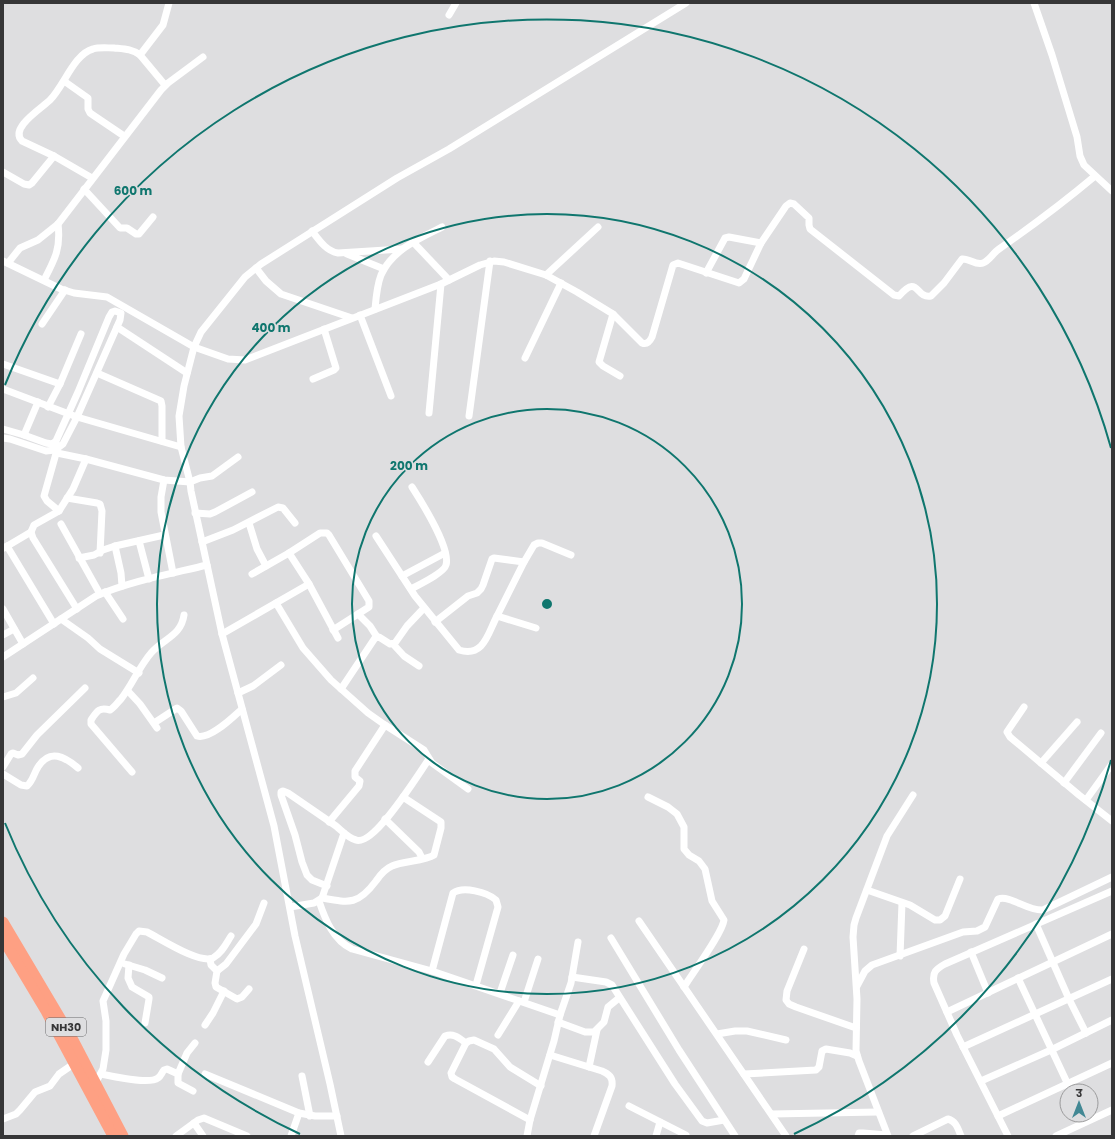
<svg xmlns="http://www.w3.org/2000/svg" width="1115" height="1139" viewBox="0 0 1115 1139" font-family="Poppins,'Noto Sans Devanagari',sans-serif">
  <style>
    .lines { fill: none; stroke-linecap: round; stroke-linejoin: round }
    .minor { stroke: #fff; stroke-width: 7 }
    .trunk { stroke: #fea083; stroke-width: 11 }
    .ring { fill: none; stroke: #0f766e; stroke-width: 2 }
    .labels { text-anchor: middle; stroke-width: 3.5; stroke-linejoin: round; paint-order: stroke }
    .shield { fill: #dedee0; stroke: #68686a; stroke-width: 1 }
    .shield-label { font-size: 11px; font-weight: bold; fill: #363637 }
    .centre { fill: #0f766e; stroke: #dedee0; stroke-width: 2 }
    .ring-label { font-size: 12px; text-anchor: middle; font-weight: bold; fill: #0f766e; stroke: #dedee0; stroke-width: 3.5; stroke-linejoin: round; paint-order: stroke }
  </style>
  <rect width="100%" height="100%" fill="#dedee0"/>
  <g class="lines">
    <g class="minor">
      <path d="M1034,3l18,52 25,82 3,19 4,9 28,26"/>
      <path d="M449,15l7,-12"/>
      <path d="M140,55l23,-30 6,-22"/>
      <path d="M64,81l24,17v11l2,4 34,23"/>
      <path d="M3,172l21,12 5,1 3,-2 22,-27"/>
      <path d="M92,178l-38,-22 -32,-15c-13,-13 20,-33 28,-41 14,-14 24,-46 43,-51 6,-2 14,-1 21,-1 10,1 18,1 26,7l25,30"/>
      <path d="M84,189l36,39h7l9,6h3l14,-17"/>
      <path d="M312,231c7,9 14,20 26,22l64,-4"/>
      <path d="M413,242l36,38"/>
      <path d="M347,254l37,15"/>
      <path d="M3,261l58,28 13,4 33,4 87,50 34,12 17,1 196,-76 39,-19 14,-4 10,1 42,13 31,17 36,22 29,29c5,2 8,-2 10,-6l21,-72 5,-2 58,19 3,1 5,-4 17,-36 25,-37 4,-3 4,1 15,14v7l1,4 84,66 5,1c20,-23 16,3 32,0l13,-13 18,-24c7,-1 14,7 21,4 6,-2 10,-10 16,-14 33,-23 65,-47 96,-73"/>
      <path d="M8,263l12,-15 18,-8 20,-16 103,-134 7,-7 35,-26"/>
      <path d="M256,268l10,13 15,13 71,24"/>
      <path d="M706,273l19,-35 4,-1 32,6"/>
      <path d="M546,275l52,-48"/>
      <path d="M44,280c11,-21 17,-32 14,-56"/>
      <path d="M375,309c1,-12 2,-24 6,-34 11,-25 39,-37 61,-48"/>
      <path d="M613,314l-14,48 4,4 17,10"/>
      <path d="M360,315l31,81"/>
      <path d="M42,324l23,-34"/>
      <path d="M117,327l70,46"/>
      <path d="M525,358l36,-75"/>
      <path d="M3,364l57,20"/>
      <path d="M97,373l64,28 1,5v35"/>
      <path d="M313,379l21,-9 2,-2 -12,-39"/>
      <path d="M3,389l74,28 104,30"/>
      <path d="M48,407l12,-23 21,-50"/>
      <path d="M429,413l12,-129"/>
      <path d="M469,416l21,-155"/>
      <path d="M3,429l21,6 22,8 6,1 4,-3 22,-49 31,-75 3,-5 3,-1 6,2 -1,7 -43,97 -14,27 -8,6 -9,1 -36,-12 -7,-1"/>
      <path d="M24,435l14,-33"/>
      <path d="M57,450l-13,46 3,5 12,10"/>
      <path d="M57,453l29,6 78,21 26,2 10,-4 12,-2 26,-19"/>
      <path d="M164,480l-3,17v15l12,61"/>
      <path d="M67,498l30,5 3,1 2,7 -2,42"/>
      <path d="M195,513l15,1 5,-2 37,-20"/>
      <path d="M249,523l8,26 9,17"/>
      <path d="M61,524l39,70"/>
      <path d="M376,536l39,60 44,54c25,8 29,-17 38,-34l39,12"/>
      <path d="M139,541l10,38"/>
      <path d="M202,542l31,-12 45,-23 5,1 12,15"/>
      <path d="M7,546l47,78"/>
      <path d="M115,546l6,27 1,13"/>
      <path d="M4,548l27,-16"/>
      <path d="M289,553l20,31 29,54"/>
      <path d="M79,558l15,-3 9,-5 12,-4 49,-11"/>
      <path d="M524,562l10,-17 4,-2h4l29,12"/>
      <path d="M252,574l37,-21 31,-20h7l2,2 40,66v6l-36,23"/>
      <path d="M402,576l43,-23"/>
      <path d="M411,589c7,-4 33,-16 35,-24 5,-16 -25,-64 -34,-78"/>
      <path d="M105,592l18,27"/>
      <path d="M276,603l27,45 28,32 37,33 17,12 39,25 8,13 36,26"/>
      <path d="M3,609l20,35"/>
      <path d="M77,609l-44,-71 -2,-6 3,-7 25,-14 14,-22 13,-30"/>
      <path d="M358,614l12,12 7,11"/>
      <path d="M61,619l27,19 12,11 39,24"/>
      <path d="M435,622l33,-26 9,-3 4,-4 2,-4 9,-26 2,-1 30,4 -27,54"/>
      <path d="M222,634l87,-50"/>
      <path d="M3,635l11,-6"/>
      <path d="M393,644l11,12 15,10"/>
      <path d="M3,657l93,-61c35,-15 74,-22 111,-31"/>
      <path d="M341,689l34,-51 4,-1 11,7 5,-1 12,-17 17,-18"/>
      <path d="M128,691l12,13 17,24"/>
      <path d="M238,693l15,-7 28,-21"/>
      <path d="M3,697l13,-4 17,-15"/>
      <path d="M1024,707l-15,22 -2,3 3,5 69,58 33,26"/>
      <path d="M154,723l23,-15 4,3 16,25c13,4 36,-19 45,-27"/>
      <path d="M1041,763l36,-41"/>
      <path d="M3,767l8,-13 2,-1 5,2 4,-1 15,-19 48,-47"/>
      <path d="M132,772l-41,-48v-4c6,-9 8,-13 19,-10 4,-2 7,-7 11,-11 11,-14 18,-32 30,-46 13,-15 30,-17 33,-38"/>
      <path d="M3,774l18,11 6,1c6,-5 7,-13 11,-19 12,-19 27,-10 40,1"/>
      <path d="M1064,783l37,-50"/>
      <path d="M648,797l20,10 9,7 7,13v22l5,6 10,6 6,8 7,32 12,19c-2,14 -31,52 -40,67"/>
      <path d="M1086,800l26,-36"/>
      <path d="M385,819l34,33 3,6"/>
      <path d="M329,822l30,-36 1,-5 -5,-4v-6l30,-46"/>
      <path d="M327,886l-15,-6 -5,-5 -5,-13 -7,-27 -14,-40v-3l2,-1 5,2c16,11 32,22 48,33 6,5 12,12 20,14 18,7 63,-67 73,-81"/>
      <path d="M867,890l43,15 25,15h5l5,-4 15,-37"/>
      <path d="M322,898c28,5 36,7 54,-17 4,-6 9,-12 16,-15 11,-5 33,-5 42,-11l7,-27v-6l-38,-25"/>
      <path d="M319,901c6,18 14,39 33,48l80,22 128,44"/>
      <path d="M290,907l24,-4 8,-5 22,-65"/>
      <path d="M639,921l147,215"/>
      <path d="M1036,924l33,75 17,34"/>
      <path d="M611,938l68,112 56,86"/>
      <path d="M804,949l-17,42 -1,9 3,4 7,3 60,21"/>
      <path d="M971,952l17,41"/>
      <path d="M900,956l2,-53"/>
      <path d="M210,959l1,6 6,6 -2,12 1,4 21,12 5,-2 7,-8"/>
      <path d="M125,964l20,6 17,8"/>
      <path d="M129,965l-1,13 4,9 17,10v2l-4,24"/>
      <path d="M217,971l9,-7 30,-40 8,-21"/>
      <path d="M432,971l21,-78c10,-7 34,-1 43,7l2,7 -22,78"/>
      <path d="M572,977l34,5 6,3 63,99 27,37 5,2 17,-3"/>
      <path d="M1018,978l53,113"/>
      <path d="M857,986l8,-15 7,-6 91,-33 14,-1 8,-4 13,-28c13,-4 29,12 45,11l69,-33"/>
      <path d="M500,993l13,-38"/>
      <path d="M524,1002l14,-43"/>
      <path d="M947,1012l165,-78"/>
      <path d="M558,1022l27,10h9l10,-10 4,-15 11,-9"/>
      <path d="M205,1025l8,-12 11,-22"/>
      <path d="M717,1034l18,-3h12l39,9"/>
      <path d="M498,1035l21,-34"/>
      <path d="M963,1047l149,-68"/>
      <path d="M550,1055l52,16c7,3 11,6 10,15l-18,50"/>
      <path d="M428,1062l17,-26c9,-3 14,2 21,7"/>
      <path d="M589,1067l8,-37"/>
      <path d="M101,1074c11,2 48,11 57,4 3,-2 4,-6 6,-8l3,-1 11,5v9l15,8"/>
      <path d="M178,1074l9,-21 8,-10"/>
      <path d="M205,1074l94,39 16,3h22"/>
      <path d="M744,1074l72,-4 3,-3 3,-16 4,-2 24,4 7,3"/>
      <path d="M302,1076l8,40"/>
      <path d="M981,1081l70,-31 61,-30"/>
      <path d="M96,1082l7,-13 3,-19v-29l-3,-20 21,-47 12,-20 3,-3 8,1c14,7 52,32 66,26 9,-5 13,-14 18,-22"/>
      <path d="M629,1106l57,29"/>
      <path d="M772,1114l106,-2"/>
      <path d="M998,1116l114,-53"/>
      <path d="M3,1119l13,-5 4,-4 15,-18 15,-6 9,-12 16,-11"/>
      <path d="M530,1120l-75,-41 -3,-2 -1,-4 15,-30 3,-2 5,-1 20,9 16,18 31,19"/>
      <path d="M194,1123l9,13"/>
      <path d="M176,1136l22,-16 6,-2 43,18"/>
      <path d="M291,1136l8,-23"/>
      <path d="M341,1136l-11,-52 -35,-148 -21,-110 -52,-192 -31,-143 -1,-9 -9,-35 -2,-31 5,-30 10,-39 7,-15 44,-55 16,-13 136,-86 52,-29 237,-146"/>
      <path d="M527,1136l3,-16 24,-79 6,-26 11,-32 7,-41"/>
      <path d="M656,1136l4,-14"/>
      <path d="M858,1136l1,-3h4l24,2"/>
      <path d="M888,1136l-29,-75 -3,-10 1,-52 -4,-62 1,-12 2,-7 31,-82 26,-41"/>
      <path d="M913,1136l35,-17c8,2 10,10 13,17"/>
      <path d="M1008,1136l-51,-101 -23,-52c-2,-11 2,-14 11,-19l167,-73"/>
      <path d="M1056,1136l56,-26"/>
    </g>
    <g class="trunk">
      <path d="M3,922l70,118 50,96"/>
      <path d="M3,939l43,72 67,125"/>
    </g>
  </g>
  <g class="ring">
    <circle cx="547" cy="604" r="195"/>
    <circle cx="547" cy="604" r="390"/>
    <path d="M1111 760A585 585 0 0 1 794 1134M300 1134A585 585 0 0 1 5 823M5 385A585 585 0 0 1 1111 448"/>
  </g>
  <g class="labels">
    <rect class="shield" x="46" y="1018" width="40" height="18" rx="3"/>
    <g class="shield-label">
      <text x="66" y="1031">NH30</text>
    </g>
  </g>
  <circle cx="547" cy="604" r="6" class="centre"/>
  <g class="ring-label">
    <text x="133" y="195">600 m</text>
    <text x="271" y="332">400 m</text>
    <text x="409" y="470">200 m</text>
  </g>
  <rect width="1115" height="1139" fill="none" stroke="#363637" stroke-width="8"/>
  <g transform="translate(1079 1103)"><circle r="19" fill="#dedee0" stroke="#9b9b9c"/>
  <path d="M0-3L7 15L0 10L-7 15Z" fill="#428894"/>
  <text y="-6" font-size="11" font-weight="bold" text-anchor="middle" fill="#363637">उ</text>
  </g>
</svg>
